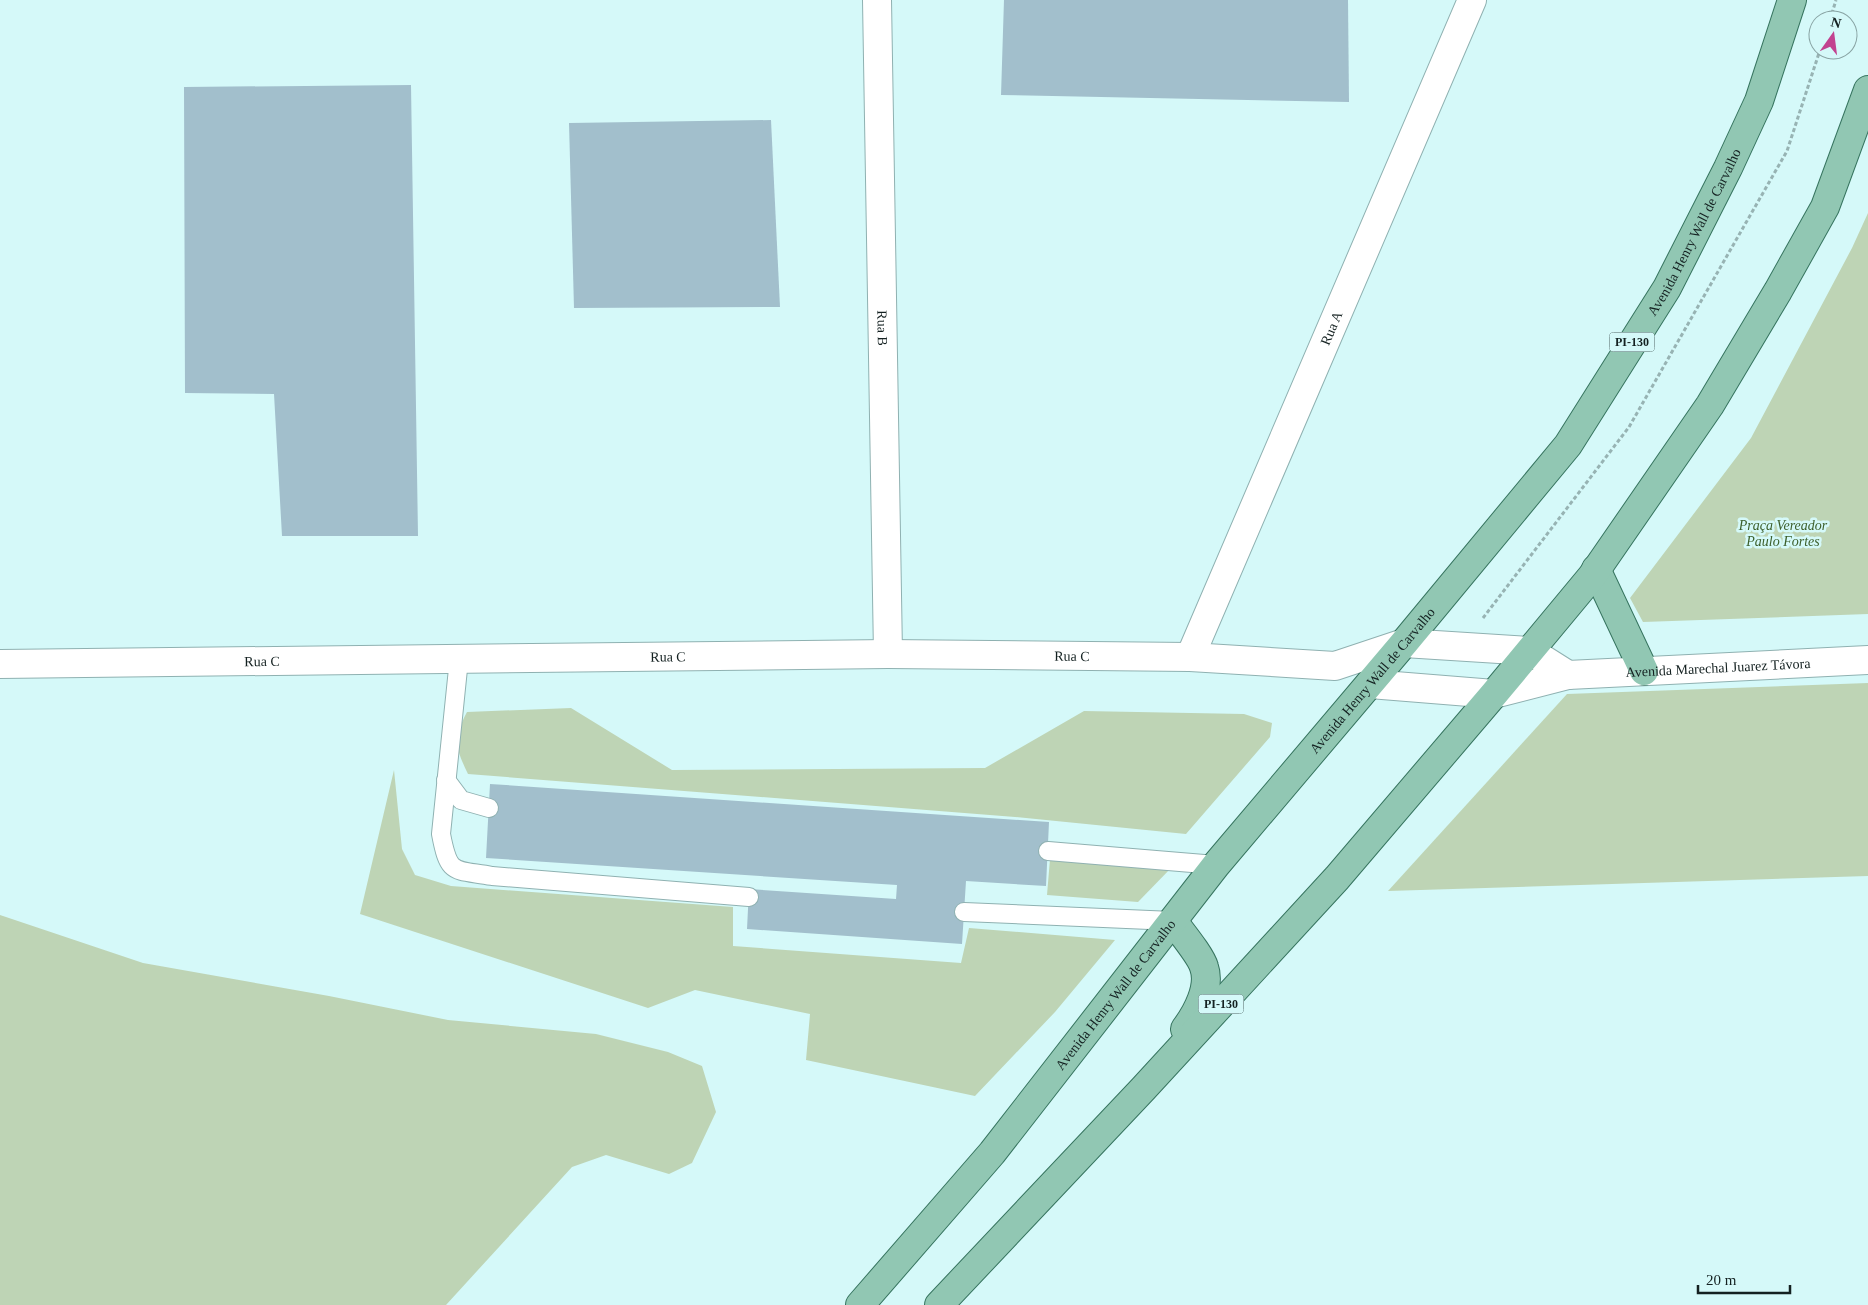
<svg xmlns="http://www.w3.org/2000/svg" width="1868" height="1305" viewBox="0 0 1868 1305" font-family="'Times New Roman',serif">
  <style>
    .green { fill: #bed4b5 }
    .building { fill: #a2bfcc }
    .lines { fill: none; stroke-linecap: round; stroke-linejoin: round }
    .service-casing { stroke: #8fb1b1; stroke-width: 20 }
    .minor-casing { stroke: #8fb1b1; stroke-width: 30 }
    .tertiary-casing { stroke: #8fb1b1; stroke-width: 30 }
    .primary-casing { stroke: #36745f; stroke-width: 30 }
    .path { stroke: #97b3b3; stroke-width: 3; stroke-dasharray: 4 2.5; stroke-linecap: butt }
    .service { stroke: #fff; stroke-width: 18 }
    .minor { stroke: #fff; stroke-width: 28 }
    .tertiary { stroke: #fff; stroke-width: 28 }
    .primary { stroke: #91c7b3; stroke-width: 28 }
    .labels { text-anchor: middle; stroke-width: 5; stroke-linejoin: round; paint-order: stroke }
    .shield { fill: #d5f9f9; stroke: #4e6262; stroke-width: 1 }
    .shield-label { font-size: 12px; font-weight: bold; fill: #142121 }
    .street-label { font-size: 14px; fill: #142121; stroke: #d5f9f9 }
    .park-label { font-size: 14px; font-style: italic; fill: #3c5f2b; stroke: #d5f9f9 }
  </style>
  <rect width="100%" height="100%" fill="#d5f9f9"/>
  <g class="green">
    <path d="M1868,213v401l-225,8 -13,-24 121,-160 101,-190z"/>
    <path d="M1868,683v193l-480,15 179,-197z"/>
    <path d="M571,708l101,62 313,-2 99,-57 160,3 28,9 -2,14 -84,97 -171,-17 -547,-43c-13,-27 -15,-35 -1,-62z"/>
    <path d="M394,770l8,79 13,26 36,11 282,21v39l228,17 8,-35 146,12 -60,72 -80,84 -169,-36 4,-46 -115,-24 -47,18 -288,-94z"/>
    <path d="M1050,859l122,8 -34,35 -91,-7z"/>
    <path d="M0,915l143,48 186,33 119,24 148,14 72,18 34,14 14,46 -24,51 -23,11 -63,-19 -34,12 -126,138h-446z"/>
  </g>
  <g class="building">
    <path d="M1004,0h344l1,102 -348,-7z"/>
    <path d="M411,85l7,451h-136l-8,-142 -89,-1 -1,-306z"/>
    <path d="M771,120l9,187 -206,1 -5,-185z"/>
    <path d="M490,784l559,38 -3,64 -80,-5 -4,63 -215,-15 2,-40 147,10 1,-14 -411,-27z"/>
  </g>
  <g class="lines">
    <defs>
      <g id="service">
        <path d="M459,659l-18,175c8,42 12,35 51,42l257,21"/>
        <path d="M446,780l15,20 28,8"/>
        <path d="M1048,851l168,14"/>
        <path d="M964,912l209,9"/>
      </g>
      <g id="minor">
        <path id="s1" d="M877,0l11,654"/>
        <path id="s2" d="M1190,657l282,-657"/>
        <path id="s3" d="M0,664l888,-10 302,3 145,9 69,-23"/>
      </g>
      <g id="tertiary">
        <path d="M1404,643l126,8 38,24"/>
        <path id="s4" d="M1370,684l124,10 74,-19 300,-15"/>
      </g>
      <g id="primary">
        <path d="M1596,569l48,102"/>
        <path d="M1173,921c8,11 28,35 31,46 7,20 -7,46 -19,62"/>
        <path id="s5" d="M860,1305l132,-152 224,-288 188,-222 164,-198 99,-157 61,-120 31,-67 33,-101"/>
        <path d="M939,1305l204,-216 194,-211 157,-184 98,-118 118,-171 68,-114 47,-84 43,-117"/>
      </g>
    </defs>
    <use href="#service" class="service-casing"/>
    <use href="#minor" class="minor-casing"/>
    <use href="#tertiary" class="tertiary-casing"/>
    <use href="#primary" class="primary-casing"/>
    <g class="path">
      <path d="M1830,20l6,-20"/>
      <path d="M1483,618l146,-191 158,-276 33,-101"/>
    </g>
    <use href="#service" class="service"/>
    <use href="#minor" class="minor"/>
    <use href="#tertiary" class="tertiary"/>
    <use href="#primary" class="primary"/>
  </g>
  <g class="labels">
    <g class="shield">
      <rect x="1609.5" y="332.5" width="45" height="19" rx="4"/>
      <rect x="1198.5" y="994.5" width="45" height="19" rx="4"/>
    </g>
    <g class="shield-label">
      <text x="1632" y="346">PI-130</text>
      <text x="1221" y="1008">PI-130</text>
    </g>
    <g class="street-label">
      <text dy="5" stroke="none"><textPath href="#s5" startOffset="1362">Avenida Henry Wall de Carvalho</textPath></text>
      <text dy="5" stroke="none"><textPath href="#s1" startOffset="328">Rua B</textPath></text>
      <text dy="5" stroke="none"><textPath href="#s2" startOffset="358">Rua A</textPath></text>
      <text dy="5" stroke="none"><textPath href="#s3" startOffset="668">Rua C</textPath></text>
      <text dy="5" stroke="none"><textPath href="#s3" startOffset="1072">Rua C</textPath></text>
      <text dy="5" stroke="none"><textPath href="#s3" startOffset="262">Rua C</textPath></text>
      <text dy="5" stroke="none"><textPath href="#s4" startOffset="351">Avenida Marechal Juarez Távora</textPath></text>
      <text dy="5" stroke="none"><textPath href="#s5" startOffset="808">Avenida Henry Wall de Carvalho</textPath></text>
      <text dy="5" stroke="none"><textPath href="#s5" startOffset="402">Avenida Henry Wall de Carvalho</textPath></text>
    </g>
    <g class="park-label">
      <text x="1783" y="530">Praça Vereador<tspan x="1783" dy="16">Paulo Fortes</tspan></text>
    </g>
  </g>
  <g transform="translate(1833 35) rotate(14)"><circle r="24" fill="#d5f9f9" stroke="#88a3a3"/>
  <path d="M0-4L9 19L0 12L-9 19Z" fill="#c24390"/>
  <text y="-8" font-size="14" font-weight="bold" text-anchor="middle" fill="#142121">N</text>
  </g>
  <path d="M1698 1285v8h92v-8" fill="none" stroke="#142121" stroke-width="2.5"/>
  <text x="1706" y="1285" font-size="15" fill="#142121" stroke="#d5f9f9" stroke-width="4" paint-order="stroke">20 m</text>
</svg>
